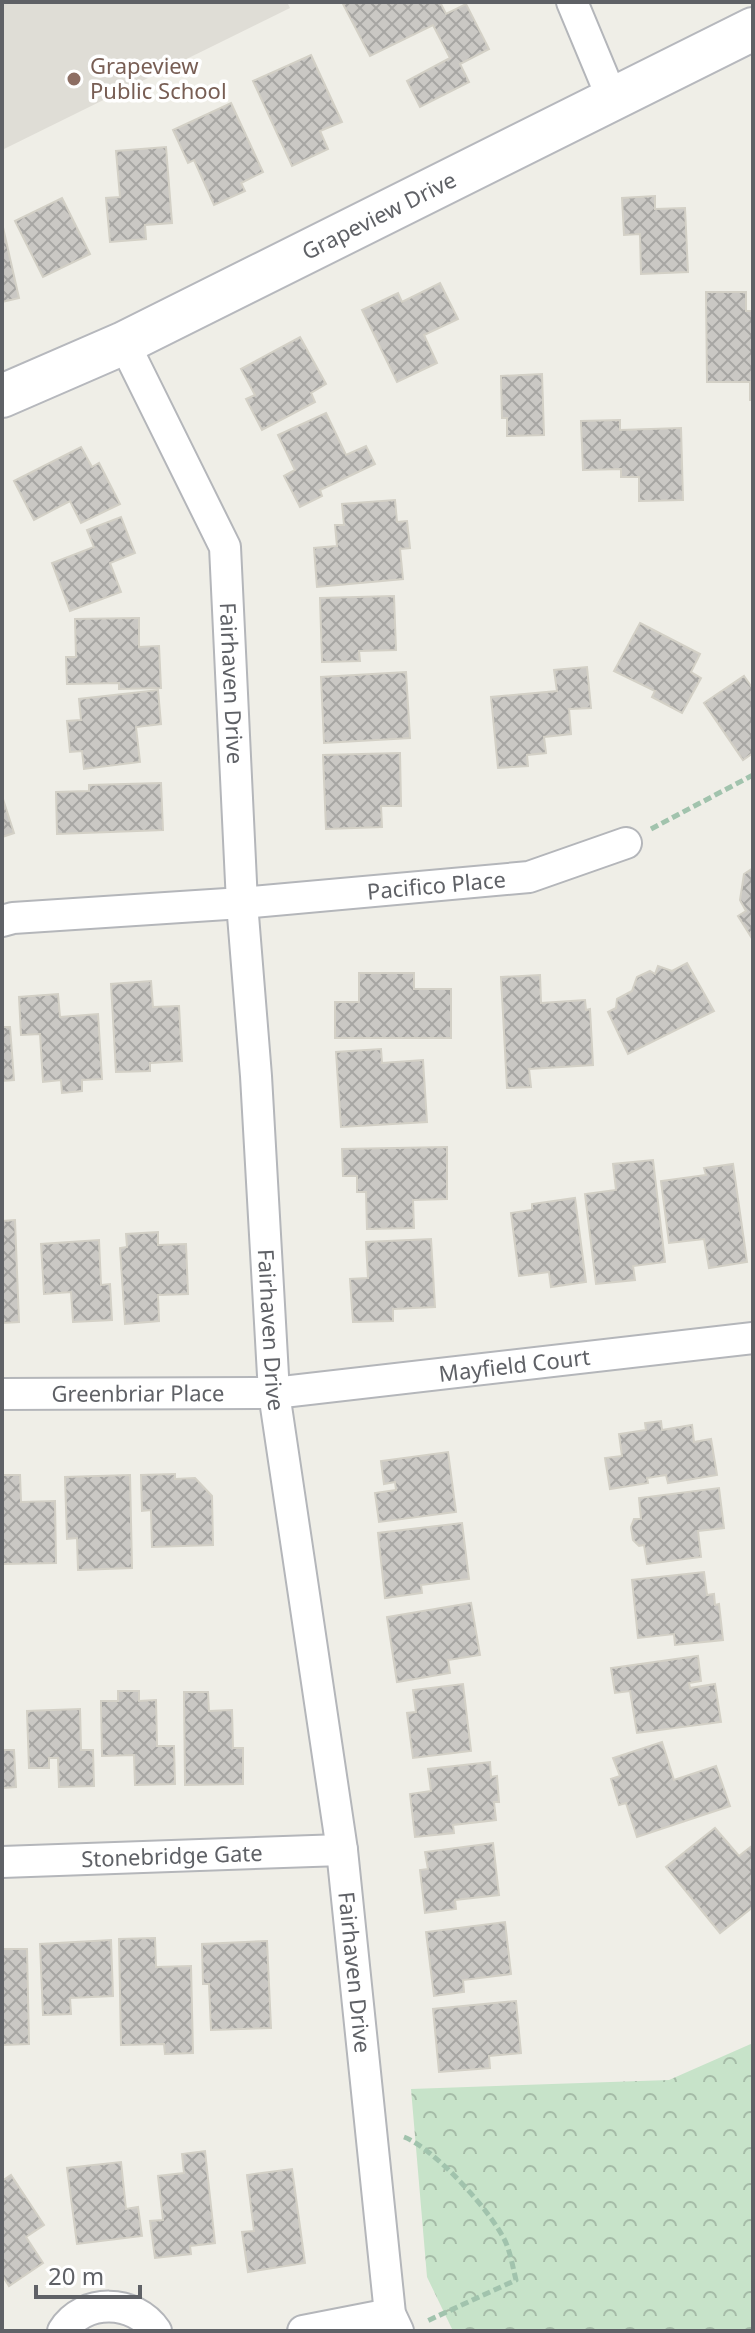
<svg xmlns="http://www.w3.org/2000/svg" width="755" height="2333" viewBox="0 0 755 2333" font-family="'Noto Sans',sans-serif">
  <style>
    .education { fill: #dfddd6 }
    .forest { fill: url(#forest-crowns) }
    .building { fill: url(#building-cross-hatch); stroke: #d3d0c6; stroke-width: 2 }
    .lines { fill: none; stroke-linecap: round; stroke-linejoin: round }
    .street-casing { stroke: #b4b6ba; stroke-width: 34 }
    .secondary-casing { stroke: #b6b8bd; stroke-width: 46 }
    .path { stroke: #a1c3ad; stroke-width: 5; stroke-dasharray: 8 4; stroke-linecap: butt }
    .street { stroke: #fff; stroke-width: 30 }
    .secondary { stroke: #fff; stroke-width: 42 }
    .education-dot { fill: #8d6e63; stroke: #fff; stroke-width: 3 }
    .labels { text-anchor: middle; stroke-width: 7; stroke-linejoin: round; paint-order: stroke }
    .education-label { font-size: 22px; fill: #785e54; stroke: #fff; text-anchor: start }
    .street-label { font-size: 22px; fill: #5f6166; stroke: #fff }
  </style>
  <defs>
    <pattern id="forest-crowns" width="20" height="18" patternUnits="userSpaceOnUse" patternTransform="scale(2)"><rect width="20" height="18" fill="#c7e3c9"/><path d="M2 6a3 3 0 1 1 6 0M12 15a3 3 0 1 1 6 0" fill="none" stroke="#a5bba7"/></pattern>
    <pattern id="building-cross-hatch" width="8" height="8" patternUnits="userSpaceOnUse" patternTransform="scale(2)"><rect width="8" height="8" fill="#cac8c4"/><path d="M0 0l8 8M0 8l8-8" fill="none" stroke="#a7a6a3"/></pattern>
  </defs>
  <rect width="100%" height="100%" fill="#efeee7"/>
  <path class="education" d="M2,2h285l3,6 -288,142z"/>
  <path class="forest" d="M753,2043v288h-300l-26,-54 -16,-188 258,-9z"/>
  <g class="building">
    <path d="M342,2h98l6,12 20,-10 23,45 -29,15 9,18 -49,25 -13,-26 43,-23 -17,-33 -63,31z"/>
    <path d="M311,55l31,67 -22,9 8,18 -36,17 -39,-85z"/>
    <path d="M231,103l32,69 -22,11 4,8 -31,14 -20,-45 -6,3 -15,-33z"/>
    <path d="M166,147l6,76 -27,2 1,14 -36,3 -4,-44 14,-1 -4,-46z"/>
    <path d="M655,196v13l30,-1 3,64 -47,2 -1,-40 -16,1 -2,-37z"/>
    <path d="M62,198l28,56 -47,23 -28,-56z"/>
    <path d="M2,223l17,75 -17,4z"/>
    <path d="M440,283l18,36 -34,16 13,28 -40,19 -35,-72 36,-17 4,9z"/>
    <path d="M706,292h40v19h7v89h-3v-18h-43z"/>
    <path d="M300,337l26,47 -15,9 4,9 -53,28 -16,-31 9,-4 -14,-26z"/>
    <path d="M542,374l2,61 -37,1v-18h-5l-1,-42z"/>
    <path d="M326,413l20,42 20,-9 9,18 -55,26 2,6 -22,11 -16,-31 11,-6 -17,-35z"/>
    <path d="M620,420v10l61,-2 2,72 -44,1v-24h-18v-8l-38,1 -2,-49z"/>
    <path d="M81,447l11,20 7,-4 21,41 -39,19 -11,-22 -36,19 -20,-39z"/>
    <path d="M395,500l2,22 10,-1 3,27 -10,1 3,30 -86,8 -3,-39 23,-2 -2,-21h9l-2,-21z"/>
    <path d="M121,517l14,36 -25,10 11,29 -51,19 -18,-48 42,-16 -7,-17z"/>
    <path d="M394,596l2,54 -37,1 1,10 -38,1 -2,-64z"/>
    <path d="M139,618v29l20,-1 2,42 -42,1v-6l-52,1 -1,-27h10l-1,-38z"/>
    <path d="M640,623l60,31 -9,18 10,6 -19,35 -30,-16 3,-6 -41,-20z"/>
    <path d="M587,667l4,41 -22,1 2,25 -27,3 2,16 -19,2 1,11 -30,2 -7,-71 66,-6 -3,-21z"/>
    <path d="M406,672l4,66 -86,5 -3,-66z"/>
    <path d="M744,676l9,13v64l-10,7 -39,-57z"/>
    <path d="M158,690l3,34 -25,3 4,35 -56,7 -2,-18 -12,1 -3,-31 14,-1 -2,-21z"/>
    <path d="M400,753l1,53h-20l1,21 -56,2 -3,-74z"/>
    <path d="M161,783l2,47 -106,4 -1,-42 33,-1v-6z"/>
    <path d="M2,796l12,37 -12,4z"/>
    <path d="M753,868v72l-15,-24 8,-5 -6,-11 4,-26z"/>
    <path d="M687,963l27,48 -86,43 -20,-42 8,-4 1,-9 15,-8 5,-14 13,-6 5,3 3,-8 14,5z"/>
    <path d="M359,973h55v16h37v49h-116v-36h24z"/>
    <path d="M540,975l1,28 44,-3 1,10 4,-1 3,56 -64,4 2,18 -24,1 -6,-111z"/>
    <path d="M151,981l2,26 26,-1 3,55 -32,2v8l-34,1 -5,-88z"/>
    <path d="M58,994l2,23 38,-3 4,65 -20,1v11l-20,2 -1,-13 -18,2 -3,-48 -19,1 -2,-38z"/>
    <path d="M2,1027h8l4,53 -12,1z"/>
    <path d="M381,1049l1,14 41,-3 4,62 -86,5 -5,-75z"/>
    <path d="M447,1147v52l-34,1 1,28 -47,1 -1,-37h-9v-16h-14l-1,-27z"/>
    <path d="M653,1160l12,102 -32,4 2,14 -39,4 -11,-90 31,-4 -3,-26z"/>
    <path d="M733,1164l14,98 -38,6 -5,-29 -35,4 -8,-62 45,-6 -2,-7z"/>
    <path d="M575,1198l11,84 -35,5 -2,-15 -30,4 -8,-63 21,-3v-6z"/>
    <path d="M15,1220l4,102 -17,1v-102z"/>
    <path d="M158,1232v13l28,-1 2,50 -30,1 1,26 -34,3 -5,-76 7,-1 -1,-13z"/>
    <path d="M431,1239l4,68 -42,2v12l-40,1 -3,-43 18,-1 -2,-36z"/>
    <path d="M99,1240l2,45 9,-1 2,36 -39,2 -2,-30 -27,2 -3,-50z"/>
    <path d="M661,1421l1,9 30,-5 2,17 17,-3 6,36 -49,8 -2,-8 -19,3 1,5 -38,6 -5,-31 17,-2 -3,-22 27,-4 -1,-7z"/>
    <path d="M448,1452l8,60 -77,10 -4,-29 21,-3 -1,-8 -11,2 -3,-23z"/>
    <path d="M175,1474v5l20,-1 17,18 1,49 -61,2 -1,-37 -9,1 -1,-36z"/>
    <path d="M2,1475h18l1,27 34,-1 1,62 -54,1z"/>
    <path d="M130,1475l2,93 -54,2 -1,-32 -10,1 -2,-62z"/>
    <path d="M719,1488l5,40 -26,3 3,26 -54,7 -3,-19 -5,1 -6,-6 -2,-13 3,-8h7l-2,-21z"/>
    <path d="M462,1523l7,56 -48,6 1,8 -37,5 -7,-65z"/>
    <path d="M704,1572l3,23 7,-1 1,11 4,-1 4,36 -48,5 -1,-11 -36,4 -6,-58z"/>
    <path d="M471,1603l9,52 -32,5 2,13 -53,9 -10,-65z"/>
    <path d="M698,1656l3,25 -12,2 1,5 25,-4 6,38 -84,11 -7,-42 -15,2 -4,-25z"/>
    <path d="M463,1684l8,67 -58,7 -6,-45 9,-1 -3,-22z"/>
    <path d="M118,1691h21v10l17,-1 1,46h17l1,38 -40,1 -1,-30 -32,1 -1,-55h17z"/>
    <path d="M184,1692h24l1,19 23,-1 1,38h10v36l-58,1z"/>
    <path d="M80,1709l1,41h12l1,36 -35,1 -1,-29h-9v10h-20l-2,-57z"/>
    <path d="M662,1742l12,38 42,-14 14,40 -93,31 -11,-34 -7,2 -8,-26 9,-3 -7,-18z"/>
    <path d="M2,1750h12l2,37 -14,1z"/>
    <path d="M490,1762l1,15 6,-1 2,26h-5l2,18 -43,5 1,8 -39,4 -5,-43 21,-3 -3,-22z"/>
    <path d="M715,1828l24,28 14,-11v62l-33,26 -54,-66z"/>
    <path d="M493,1843l6,52 -44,5 1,9 -31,4 -5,-43 8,-1 -3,-17z"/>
    <path d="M505,1922l6,52 -48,6 1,12 -30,4 -8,-64z"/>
    <path d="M155,1938l1,29 35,-1 2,87 -28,1 -1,-10 -43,1 -2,-106z"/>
    <path d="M111,1940l2,56 -43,2 1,16 -28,1 -3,-71z"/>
    <path d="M267,1941l4,87 -60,2 -2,-46h-6l-1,-40z"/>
    <path d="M2,1949h25l2,95 -27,1z"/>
    <path d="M516,2001l5,52 -32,3 1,12 -51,4 -6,-63z"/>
    <path d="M205,2151l10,92 -25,3 1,8 -36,4 -5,-37 13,-1 -5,-44 26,-3 -2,-19z"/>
    <path d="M121,2162l5,47 12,-2 4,29 -65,8 -10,-76z"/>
    <path d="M292,2169l13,94 -57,9 -6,-40 12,-1 -7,-56z"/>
    <path d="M11,2175l33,50 -18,12 17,26 -34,23 -7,-11v-94z"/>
  </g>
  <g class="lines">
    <defs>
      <g id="street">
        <path d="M572,2l40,96"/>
        <path id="s1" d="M124,343l101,204 17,356 14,173 18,317 68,457 48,464 8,17"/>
        <path id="s2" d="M2,921l11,-3 229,-15 287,-26 97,-34"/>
        <path id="s3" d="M2,1394l272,-1 479,-55"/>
        <path id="s4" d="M2,1862l340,-12"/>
        <path d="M63,2331c20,-33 72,-32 93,0"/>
        <path d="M303,2331l87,-17"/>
      </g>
      <g id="secondary">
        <path id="s5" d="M2,396l122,-53 629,-314"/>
      </g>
    </defs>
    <use href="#street" class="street-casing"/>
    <use href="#secondary" class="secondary-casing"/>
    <g class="path">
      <path d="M651,829l102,-54"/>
      <path d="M404,2137c30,11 89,76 102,106 5,12 7,25 10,37l-89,41"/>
    </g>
    <use href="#street" class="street"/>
    <use href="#secondary" class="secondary"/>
  </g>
  <circle class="education-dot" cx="74" cy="79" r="8"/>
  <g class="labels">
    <g class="education-label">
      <text x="90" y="74">Grapeview<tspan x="90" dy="25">Public School</tspan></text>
    </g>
    <g class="street-label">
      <text dy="8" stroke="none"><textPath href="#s5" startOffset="418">Grapeview Drive</textPath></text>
      <text dy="8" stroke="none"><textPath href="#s1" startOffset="364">Fairhaven Drive</textPath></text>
      <text dy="8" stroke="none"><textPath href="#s2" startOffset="436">Pacifico Place</textPath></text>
      <text dy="8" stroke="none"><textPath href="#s1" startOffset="1012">Fairhaven Drive</textPath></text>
      <text dy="8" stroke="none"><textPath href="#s3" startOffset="514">Mayfield Court</textPath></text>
      <text dy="8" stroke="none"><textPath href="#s3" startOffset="136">Greenbriar Place</textPath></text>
      <text dy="8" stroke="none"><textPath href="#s4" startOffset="170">Stonebridge Gate</textPath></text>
      <text dy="8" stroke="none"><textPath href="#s1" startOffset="1660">Fairhaven Drive</textPath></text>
    </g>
  </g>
  <rect width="755" height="2333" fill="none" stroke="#5f6166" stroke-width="8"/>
  <path d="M36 2285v12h104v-12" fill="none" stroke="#5f6166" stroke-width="4"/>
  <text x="48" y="2285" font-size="24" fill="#5f6166" stroke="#ffffff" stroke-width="6" paint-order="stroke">20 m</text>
</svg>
